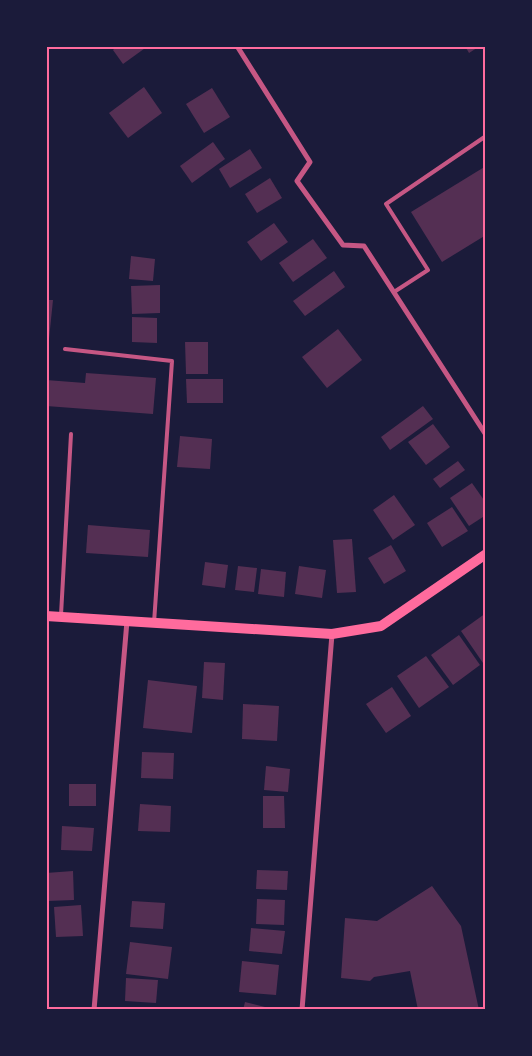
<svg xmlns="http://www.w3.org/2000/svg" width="532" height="1056" viewBox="0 0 532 1056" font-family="Inter,sans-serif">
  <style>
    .building { fill: #542f53 }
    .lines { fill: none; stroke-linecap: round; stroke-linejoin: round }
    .service { stroke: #c65784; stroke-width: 4 }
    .minor { stroke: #c65784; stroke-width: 5 }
    .secondary { stroke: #ff6b9d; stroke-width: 10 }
    .neatline { fill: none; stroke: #ff6b9d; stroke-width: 2 }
  </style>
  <rect width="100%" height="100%" fill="#1b1b3a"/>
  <g class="building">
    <path d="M117,46h31l-25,18 -10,-14z"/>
    <path d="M465,46h15l-11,7z"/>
    <path d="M144,87l18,26 -34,25 -19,-25z"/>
    <path d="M212,88l18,29 -26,16 -18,-29z"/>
    <path d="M213,142l12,17 -33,24 -12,-17z"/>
    <path d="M250,149l12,19 -32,20 -11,-19z"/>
    <path d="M486,166v69l-44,27 -31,-50z"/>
    <path d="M270,178l12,20 -25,15 -12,-19z"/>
    <path d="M274,223l14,19 -27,19 -14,-19z"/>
    <path d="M313,239l14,19 -34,24 -14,-19z"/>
    <path d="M131,256l24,3 -2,22 -24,-2z"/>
    <path d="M334,271l11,16 -40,29 -12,-15z"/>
    <path d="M160,285v28l-28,1 -1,-28z"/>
    <path d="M46,300h7l-4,39h-3z"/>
    <path d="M132,317l25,1v25l-25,-1z"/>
    <path d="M338,329l24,31 -35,28 -25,-31z"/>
    <path d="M185,342h23v32h-22z"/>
    <path d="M86,373l70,5 -3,36 -107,-8v-26l39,3z"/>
    <path d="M186,379h37v24h-36z"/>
    <path d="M423,406l10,13 -43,31 -9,-13z"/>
    <path d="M433,424l17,23 -24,18 -18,-23z"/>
    <path d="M180,436l32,3 -2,30 -33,-2z"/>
    <path d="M458,461l7,9 -25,18 -7,-9z"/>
    <path d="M472,483l14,20v12l-17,11 -19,-28z"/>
    <path d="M394,495l21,30 -22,15 -20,-30z"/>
    <path d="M452,507l16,24 -26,16 -15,-24z"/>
    <path d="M88,525l62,5 -2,27 -62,-4z"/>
    <path d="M352,539l4,53 -19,1 -4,-53z"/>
    <path d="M391,545l15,26 -22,13 -16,-26z"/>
    <path d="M205,562l23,3 -3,23 -23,-3z"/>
    <path d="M238,566l19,2 -3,24 -19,-2z"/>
    <path d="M299,566l27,4 -4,28 -27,-4z"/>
    <path d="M261,569l25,3 -2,25 -26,-3z"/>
    <path d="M486,613v49l-3,1 -22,-32z"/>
    <path d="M459,635l21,30 -27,20 -22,-30z"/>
    <path d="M426,656l23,31 -30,21 -22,-32z"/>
    <path d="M204,662l21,1 -2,37 -21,-2z"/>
    <path d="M148,680l49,6 -5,47 -49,-5z"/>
    <path d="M392,687l19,29 -25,17 -20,-29z"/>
    <path d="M243,704l36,2 -2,35 -35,-2z"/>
    <path d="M142,752l32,1 -1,26 -32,-1z"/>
    <path d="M266,766l24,3 -2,23 -24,-2z"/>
    <rect x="69" y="784" width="27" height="22"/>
    <path d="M263,796h21l1,32h-22z"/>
    <path d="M140,804l31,2 -1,26 -32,-1z"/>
    <path d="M62,826l32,2 -2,23 -31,-1z"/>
    <path d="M257,870l31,1 -1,19 -31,-1z"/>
    <path d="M73,871l1,29 -27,1 -1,-28z"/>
    <path d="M432,886l29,40 18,84h-61l-8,-39 -36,6 -4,4 -29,-3 4,-60 32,3z"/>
    <path d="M257,899l28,1 -1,25 -28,-1z"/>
    <path d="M132,901l33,2 -2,26 -33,-2z"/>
    <path d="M81,905l2,31 -27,1 -2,-30z"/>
    <path d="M251,928l34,3 -3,23 -33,-3z"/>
    <path d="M130,942l42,5 -4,32 -42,-5z"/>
    <path d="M242,961l37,4 -3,30 -37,-3z"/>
    <path d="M126,978l32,2 -2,23 -31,-2z"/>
    <path d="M245,1002l28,7v1h-30z"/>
  </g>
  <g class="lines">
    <g class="service">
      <path d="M394,292l34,-22 -42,-66 100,-68"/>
      <path d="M65,349l107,12 -18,262"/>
      <path d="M61,615l10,-181"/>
    </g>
    <g class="minor">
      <path d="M237,46l73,116 -13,19 46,64 21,1 122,189"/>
      <path d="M94,1010l33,-389"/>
      <path d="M302,1010l30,-376"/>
    </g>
    <path class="secondary" d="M46,616l286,18 49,-8 105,-72"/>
  </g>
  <rect width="532" height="1056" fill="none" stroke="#1b1b3a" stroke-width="95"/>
  <rect x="48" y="48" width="436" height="960" class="neatline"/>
</svg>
